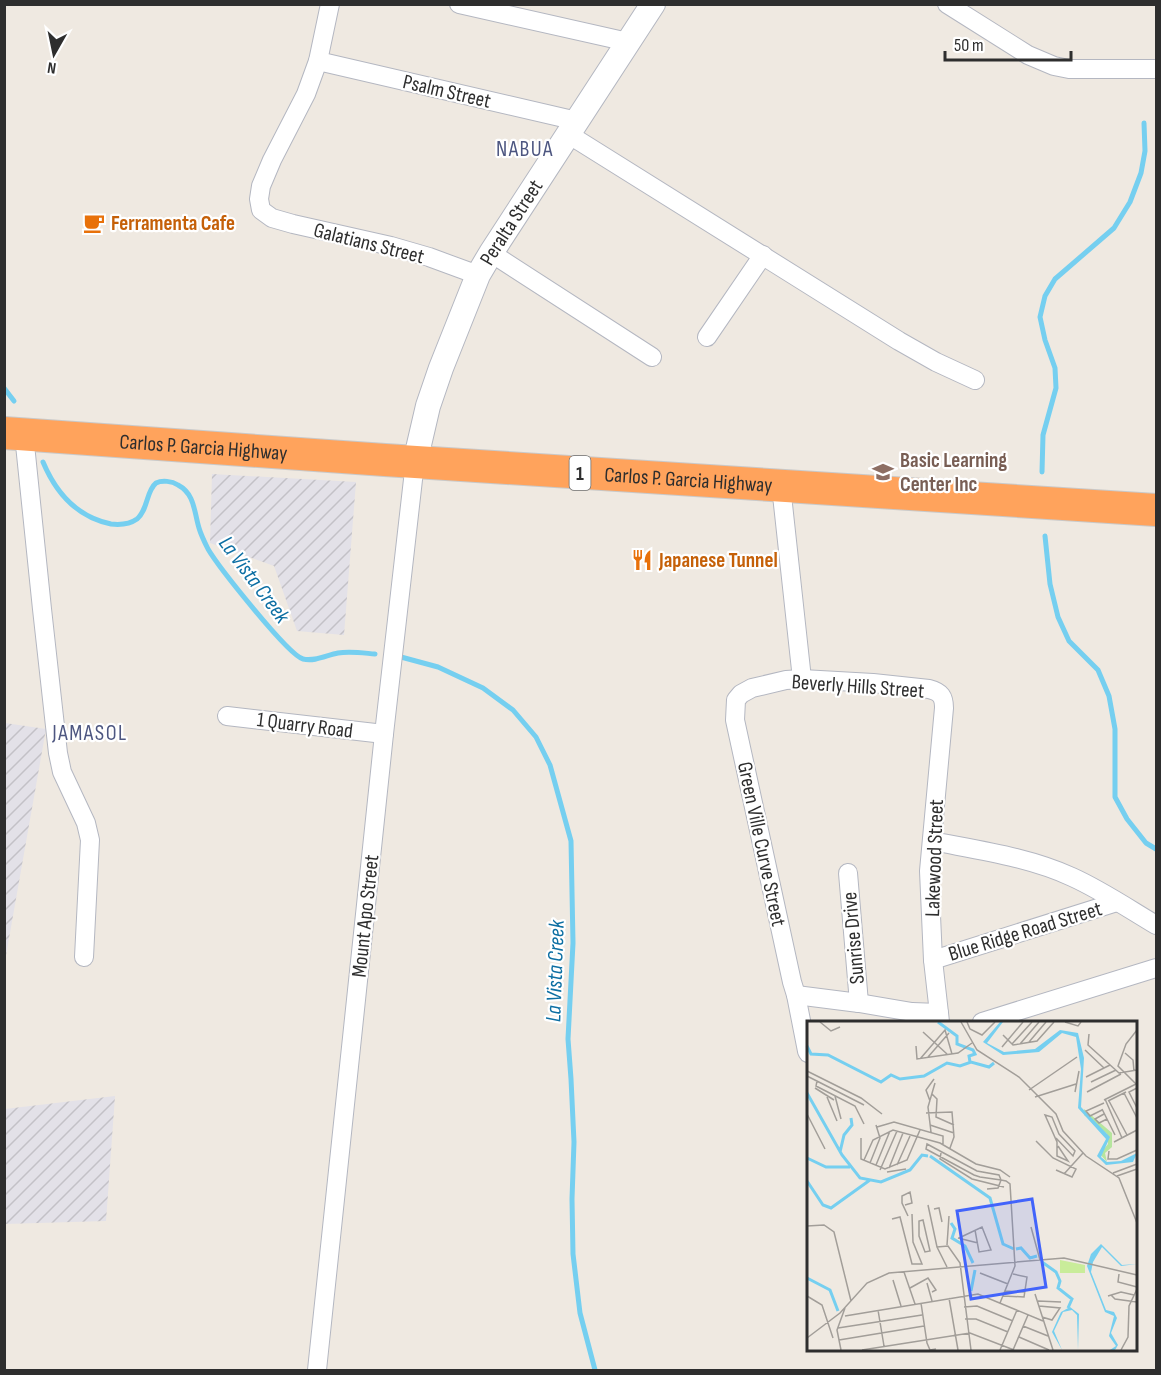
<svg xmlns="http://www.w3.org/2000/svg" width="1161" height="1375" viewBox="0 0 1161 1375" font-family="'Sofia Sans Condensed',sans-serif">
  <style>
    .industrial { fill: url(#industrial-furrows) }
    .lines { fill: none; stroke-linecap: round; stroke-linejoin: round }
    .stream { stroke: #75cff0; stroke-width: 5 }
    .street-casing { stroke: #b4b7c1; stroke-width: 20 }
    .secondary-casing { stroke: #b4b7c1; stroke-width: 26 }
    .highway-casing { stroke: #c9c9c9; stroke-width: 34 }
    .street { stroke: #fff; stroke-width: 18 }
    .secondary { stroke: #fff; stroke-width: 24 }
    .highway { stroke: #ffa35c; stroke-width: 32 }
    .labels { text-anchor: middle; stroke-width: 4.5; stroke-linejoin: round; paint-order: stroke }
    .shield { fill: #fff; stroke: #6d6d6d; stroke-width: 1.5 }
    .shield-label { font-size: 20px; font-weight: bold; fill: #2e2e2e }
    .street-label { font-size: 21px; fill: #2e2e2e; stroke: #fff }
    .food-label { font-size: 21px; font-weight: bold; fill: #c56008; stroke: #fff; text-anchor: start }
    .education-label { font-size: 21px; font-weight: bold; fill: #785e54; stroke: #fff; text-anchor: start }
    .neighbourhood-label { font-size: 22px; letter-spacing: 1.5px; fill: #4d5680; stroke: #fff }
    .water-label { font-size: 22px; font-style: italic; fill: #0d6fa3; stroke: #fff }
    .inset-river { fill: none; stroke: #75cff0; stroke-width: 3 }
    .inset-road { fill: none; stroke: #a29e99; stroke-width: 1.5 }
    .view { fill: #4264fb; fill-opacity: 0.15; stroke: #4264fb; stroke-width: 3 }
    .inset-edge { fill: none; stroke: #2e2e2e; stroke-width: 3 }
  </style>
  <defs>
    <pattern id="industrial-furrows" width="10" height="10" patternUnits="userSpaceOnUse" patternTransform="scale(1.5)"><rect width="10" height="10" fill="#e3e1e8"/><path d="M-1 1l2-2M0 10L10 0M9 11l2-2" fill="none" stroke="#c3c1c7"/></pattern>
  </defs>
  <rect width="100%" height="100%" fill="#efe9e1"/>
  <g class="industrial">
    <path d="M212,474l144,8 -12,153 -47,-4 -23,-65 -64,-23z"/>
    <path d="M5,723l41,6 -41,232 -1,-238z"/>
    <path d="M115,1096l-9,125 -101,3v-115z"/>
  </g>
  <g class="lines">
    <g class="stream">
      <path d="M4,388l10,13"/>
      <path d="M43,462c13,31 34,55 68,62 9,1 19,0 26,-5 11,-9 9,-28 19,-36 6,-3 16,-2 22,2 17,9 16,27 21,43 2,7 6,15 9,21 10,17 80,106 95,110 12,3 24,-4 35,-6 12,-2 25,0 37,1"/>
      <path d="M1042,472l1,-37 13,-47 -1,-20 -10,-28 -5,-23 5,-21 10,-17 59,-51 16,-26 11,-29 4,-22 -1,-28"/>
      <path d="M1045,536l5,48 8,33 11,24 29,29 11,26 6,33v68l12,22 19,24 10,6"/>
      <path d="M401,657l37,10 45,21 30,22 23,27 14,28 21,76 2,102 -5,96 3,40 3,63 -2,57 1,55 7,59 15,57"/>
    </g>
    <defs>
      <g id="street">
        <path d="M330,4l-12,57 -12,33 -34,66 -11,26 -2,13 2,11 11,8 21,6 98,22 38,11 49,18"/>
        <path d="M459,4l169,38"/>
        <path d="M947,4l81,51 26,11 15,3h87"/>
        <path d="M318,61l259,60"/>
        <path d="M568,134l331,207 37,21 39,18"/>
        <path d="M491,253l161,104"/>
        <path d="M707,337l56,-82"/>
        <path d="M24,435l18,174 16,144 4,19 24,51 4,17 -6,117"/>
        <path d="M781,486l21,193"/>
        <path d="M227,716l157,18"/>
        <path d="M932,841c45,9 97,16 140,36 29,13 57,32 84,48"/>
        <path d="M848,873l11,130"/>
        <path d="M933,960l184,-58"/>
        <path d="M796,995l63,8 53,9 27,1"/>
        <path d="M982,1022l174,-54"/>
        <path d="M808,1053l-1,-2 -11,-56 -4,-13 -57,-262 1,-20 5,-6 11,-6 34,-8 16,-1 71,4 56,6c12,3 15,8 15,19l-15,163 4,89 7,62"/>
        <path d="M317,1370l67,-636 31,-272"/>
      </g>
      <g id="secondary">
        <path id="s1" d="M415,462l13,-56 13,-38 37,-93 13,-22 162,-249"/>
      </g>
      <g id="highway">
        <path id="s2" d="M4,433l381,27 771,50"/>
      </g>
    </defs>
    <use href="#street" class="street-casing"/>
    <use href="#secondary" class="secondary-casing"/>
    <use href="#highway" class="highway-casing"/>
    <use href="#street" class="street"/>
    <use href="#secondary" class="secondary"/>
    <use href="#highway" class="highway"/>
  </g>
  <defs>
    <symbol id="cafe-bare" viewBox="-9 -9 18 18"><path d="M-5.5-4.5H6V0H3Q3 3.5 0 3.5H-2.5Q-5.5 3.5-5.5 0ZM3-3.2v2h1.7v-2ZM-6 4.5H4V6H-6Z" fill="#e8710a" stroke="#fff" stroke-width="2.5" paint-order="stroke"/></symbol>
    <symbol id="school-bare" viewBox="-9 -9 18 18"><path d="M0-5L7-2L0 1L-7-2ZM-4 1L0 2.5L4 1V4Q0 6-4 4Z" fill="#8d6e63" stroke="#fff" stroke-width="2.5" paint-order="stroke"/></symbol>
    <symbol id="restaurant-bare" viewBox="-9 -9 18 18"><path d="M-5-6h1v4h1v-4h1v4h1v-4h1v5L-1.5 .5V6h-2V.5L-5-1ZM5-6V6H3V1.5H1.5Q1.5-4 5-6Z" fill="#e8710a" stroke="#fff" stroke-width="2.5" paint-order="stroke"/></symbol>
  </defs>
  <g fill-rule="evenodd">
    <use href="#cafe-bare" x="79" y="208" width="30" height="30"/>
    <use href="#school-bare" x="868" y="457" width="30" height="30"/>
    <use href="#restaurant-bare" x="627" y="545" width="30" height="30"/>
  </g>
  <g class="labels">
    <rect class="shield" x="569.5" y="456" width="21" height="34" rx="4.5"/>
    <g class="shield-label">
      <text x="580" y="480">1</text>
    </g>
    <g class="street-label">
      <text transform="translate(447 91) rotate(13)" y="7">Psalm Street</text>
      <text dy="7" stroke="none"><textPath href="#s1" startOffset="260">Peralta Street</textPath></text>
      <text transform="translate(369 243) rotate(14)" y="7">Galatians Street</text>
      <text dy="7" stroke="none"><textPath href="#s2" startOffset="200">Carlos P. Garcia Highway</textPath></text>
      <text dy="7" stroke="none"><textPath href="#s2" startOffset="686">Carlos P. Garcia Highway</textPath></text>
      <text transform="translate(858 686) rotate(4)" y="7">Beverly Hills Street</text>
      <text transform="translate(305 725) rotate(7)" y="7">1 Quarry Road</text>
      <text transform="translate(762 844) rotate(78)" y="7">Green Ville Curve Street</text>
      <text transform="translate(934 858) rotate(-88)" y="7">Lakewood Street</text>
      <text transform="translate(365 916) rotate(-84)" y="7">Mount Apo Street</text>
      <text transform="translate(1025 931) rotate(-17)" y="7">Blue Ridge Road Street</text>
      <text transform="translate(853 938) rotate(-95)" y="7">Sunrise Drive</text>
    </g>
    <g class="food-label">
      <text x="111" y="230">Ferramenta Cafe</text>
      <text x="659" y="567">Japanese Tunnel</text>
    </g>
    <g class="education-label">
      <text x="900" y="467">Basic Learning<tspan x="900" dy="24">Center Inc</tspan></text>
    </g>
    <g class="neighbourhood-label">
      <text x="525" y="156">NABUA</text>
      <text x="90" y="740">JAMASOL</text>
    </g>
    <g class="water-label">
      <text transform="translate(255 579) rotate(53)" y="8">La Vista Creek</text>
      <text transform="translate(554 971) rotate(-88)" y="8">La Vista Creek</text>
    </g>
  </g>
  <g transform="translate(807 1021)">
    <rect width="330" height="330" fill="#efe9e1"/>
    <path d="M277,88l28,24v14l-7,6 2,9 -7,-8 8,-10 -1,-10 -23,-19z" fill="#b6e59e"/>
    <path d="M253,239l25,5v8h-25z" fill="#c9ec9a"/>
    <path d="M193,1h3l-16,21 17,9 31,-3 25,-19 18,3 6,25 -3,49 29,30 -9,20 6,5 14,-1 16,-8 -4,9 -27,3 -9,-9 9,-17 -28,-31 3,-39 -5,-32 -14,-4 -23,19 -36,3 -20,-13zM294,223l21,21 15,-1 -16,2 -19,-19 -9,15 -2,10 15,38 8,2 3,6 -6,15 7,12 -3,5h-5l6,-4 -7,-10 5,-20 -9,-4 -18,-46 4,-12zM263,286l9,7 -1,36 -1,-35 -5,-5 -9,2 -9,19 8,19 -10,-18 9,-20z" fill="#75cff0"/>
    <path class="inset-river" d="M131,1l19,14v8l16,6 2,4 -6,2 1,6M0,25l4,8 17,1 53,27 10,-7 9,4 24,-3 23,-13 13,3 11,-4 18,5 5,-4M0,72l35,62 18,23 21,4 29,-12 12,-15 6,1M33,131l4,-17 8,-10 -1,-7M123,135l60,42 13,46 11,5M0,137l19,9h24M0,160l16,24 8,3 39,-28M144,202l4,6 -3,9 13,8 8,17M209,228l5,-1 9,10 7,-2M235,241l14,10 4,9 -2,7 14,11 -4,9M0,257l23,12 8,21M164,270l4,-21"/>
    <path class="inset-road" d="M13,1l11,9 9,-4M154,1l16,28 42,27 37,37 7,17 23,25 33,22 18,45M160,1l3,7 12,6 13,-13M258,1l13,4 3,-4M330,9l-11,14 -8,22 19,19M116,11l24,22M282,13l-1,11 31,28 18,-3M196,14l10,10 24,-4 17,-19M222,21l17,-20M205,23l20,-22M213,23l19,-22M109,25l1,13 41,-6 14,-10M195,26l21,-25M278,29l19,18M318,32l8,7 1,11M121,36l21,-24M113,38l25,-29 7,24M0,50l54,27 21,16M0,55l57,29M279,56l24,-12M10,60l-1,5 39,20 9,18M284,61l25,-12M8,67l19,12M330,67l-8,4 8,16M222,69l48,-33M268,71l4,-21M280,71l34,-18M317,72l13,25M125,73l5,5 -1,18 18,8M28,75l6,23M20,76l10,24M228,76l41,-13M298,78l17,39M297,79l32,-16M123,80l-4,-11 8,-11M301,80l18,-9M302,80l18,34M295,88l13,26M295,89l-12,6 -4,-5 18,-8M119,92l26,-1 2,25 -4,11M0,93l18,35M297,93l-9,5 4,4 8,-4M123,104l24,8M70,106l17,-5 49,14v8M124,111l-3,-25 7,-24M54,117v21l24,10 22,-9 13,-30M249,117l17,18 2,-5 -16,-17 -7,-17 -7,-2 12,27v14l11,5 -10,-15M229,120l17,17 23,11 -4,8 -16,-7M307,121l23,-12M302,130l-1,8h9l20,-9M134,132l-1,6 32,20 32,8M57,139l9,-20 20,-10 47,13 36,21 24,6 10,7M63,142l10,-25 -4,-13M69,144l14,-34M90,144l13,-29M82,147l14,-35M73,149l17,-39M80,151l19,-3M306,152l24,-9M257,153l19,-21M310,155l20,-7M180,168l11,-1 3,-8 -2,-5 -22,-4 -50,-27 -1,5 48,26 6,2 21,3 5,1 4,3 5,82 -15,37M98,184l7,-2 -2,-11 -8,4v7l6,13M121,184l9,42 10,20M127,188l5,-1 3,14M85,198l8,-2 12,47h10l-9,-22 -1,-28M116,199l7,31 -5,1 -6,-16v-15zM0,205l17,-1 10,7 17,69M224,206l9,33M151,217l20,5M152,217l23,-11 9,23 -12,2 -4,-22M140,224l2,-29M130,226l11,-1 12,17 11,87M97,251l11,32M173,252l28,11M312,253l-1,8 19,5M86,259l8,26M120,262l5,18M103,267l18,-10 8,12 -4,2M198,270l20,1M228,273l18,56M304,274l4,4 22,3M0,275l15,9 11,33M196,275l21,1 3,-20 -14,-3M301,275l13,-4 13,3M142,277l9,52M231,280l23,1M114,282l6,40 3,7 6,-1M232,285l21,2 -8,12 -10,-3M157,286l13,-1 36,15M71,289l6,36M38,295l133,-22 65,27M158,298h11l32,13M216,305l25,10M31,307l84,-13M212,316l30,13M0,317l33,-25 27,-30 22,-10 175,-15 73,17M32,319l85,-14M34,329l-4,-20 8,-22M55,329l108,-17 44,17M193,329l17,-40M206,329l15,-35M314,329l7,-13 1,-31 8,-17"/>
    <path class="view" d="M225,178l14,88 -75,12 -14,-88z"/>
    <rect width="330" height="330" class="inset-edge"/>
  </g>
  <rect width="1161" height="1375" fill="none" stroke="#2e2e2e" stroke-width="12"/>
  <g transform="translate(54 54) rotate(189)" stroke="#ffffff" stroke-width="4.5" paint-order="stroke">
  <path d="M0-4.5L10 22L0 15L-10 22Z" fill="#2e2e2e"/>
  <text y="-9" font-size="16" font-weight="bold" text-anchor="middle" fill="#2e2e2e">N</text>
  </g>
  <path d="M945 51v9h126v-9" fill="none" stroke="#2e2e2e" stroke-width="3"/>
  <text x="954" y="51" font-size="18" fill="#2e2e2e" stroke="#ffffff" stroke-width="4.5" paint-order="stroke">50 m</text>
</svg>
